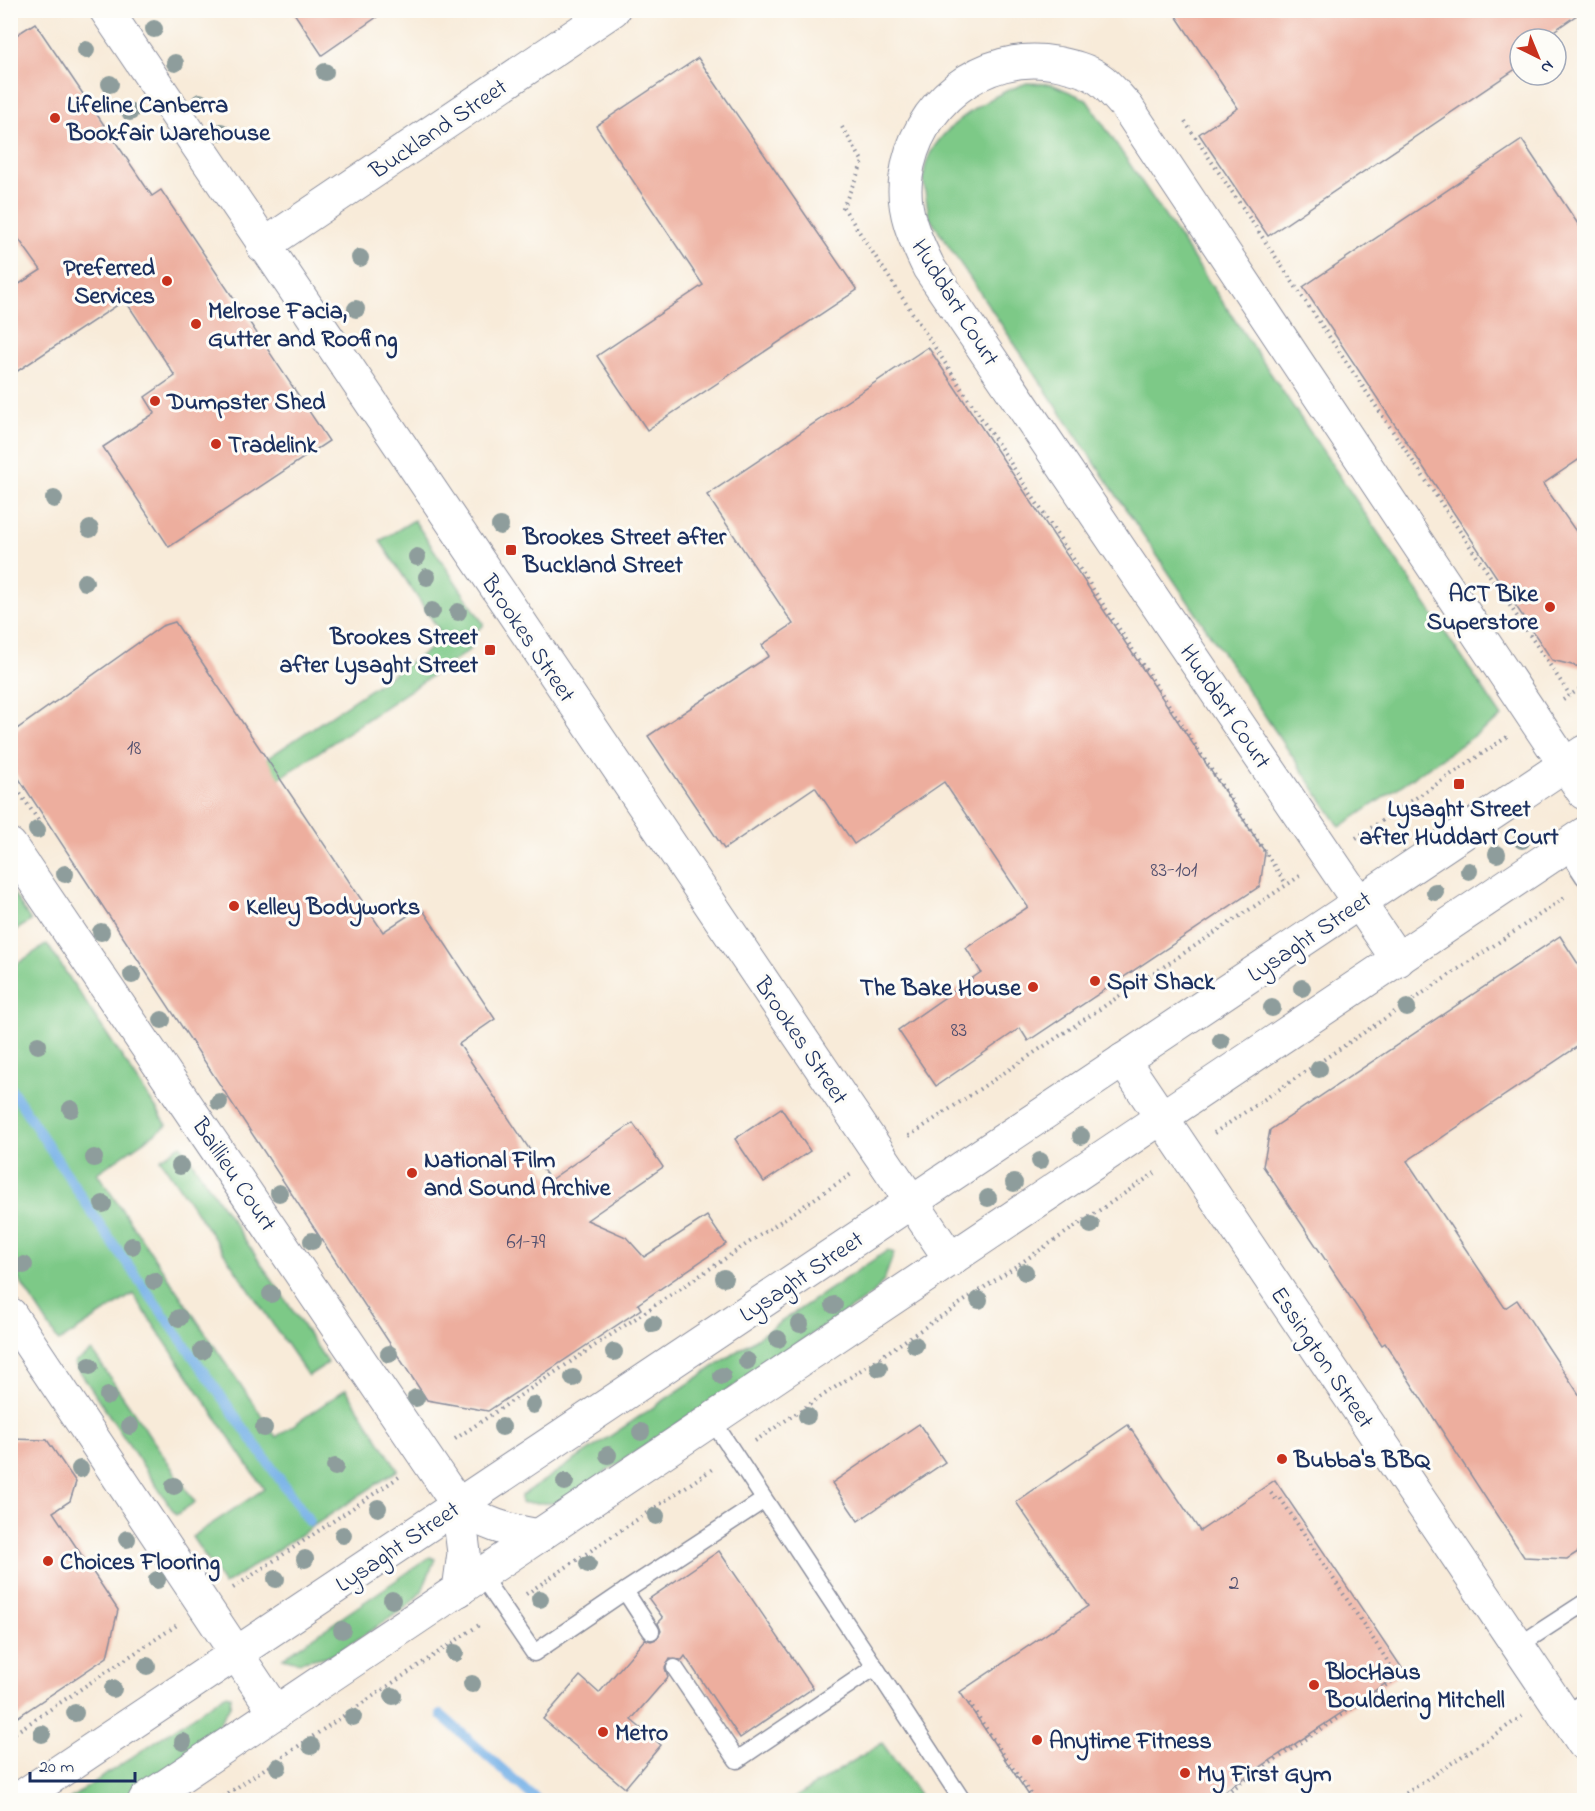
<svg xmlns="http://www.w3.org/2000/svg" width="1595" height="1811" viewBox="0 0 1595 1811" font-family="'Indie Flower',sans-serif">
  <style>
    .green { fill: #7dc987; stroke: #4c7c72; stroke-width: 1.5 }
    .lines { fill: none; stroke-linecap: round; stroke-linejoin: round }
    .stream { stroke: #76b1e7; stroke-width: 10 }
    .building { fill: #edae9e }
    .service-casing { stroke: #8a8d9c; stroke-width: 19 }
    .minor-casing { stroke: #8a8d9c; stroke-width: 35 }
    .tertiary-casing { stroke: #8a8d9c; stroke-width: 35 }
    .path { stroke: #8a8d9c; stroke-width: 4; stroke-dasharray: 1.5 4.5; stroke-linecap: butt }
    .service { stroke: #fff; stroke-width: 16 }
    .minor { stroke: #fff; stroke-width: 33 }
    .tertiary { stroke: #fff; stroke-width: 33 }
    .tree { fill: #8e9d9c }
    .poi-dot { fill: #c8321e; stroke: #fdfcf7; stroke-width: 2 }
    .labels { text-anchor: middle; stroke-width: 6; stroke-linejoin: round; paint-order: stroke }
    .number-label { font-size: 21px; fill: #504f6e }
    .poi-label { font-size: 24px; font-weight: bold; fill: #1b2f5e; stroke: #fdfcf7; text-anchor: start }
    .street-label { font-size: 24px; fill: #1b2f5e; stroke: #fdfcf7 }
  </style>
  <rect width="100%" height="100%" fill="#fdfcf7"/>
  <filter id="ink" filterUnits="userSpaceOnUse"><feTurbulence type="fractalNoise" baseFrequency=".0167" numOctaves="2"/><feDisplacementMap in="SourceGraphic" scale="12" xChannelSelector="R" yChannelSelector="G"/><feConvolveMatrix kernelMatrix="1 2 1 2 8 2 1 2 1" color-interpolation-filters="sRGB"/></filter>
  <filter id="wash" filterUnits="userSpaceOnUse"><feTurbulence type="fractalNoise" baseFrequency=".008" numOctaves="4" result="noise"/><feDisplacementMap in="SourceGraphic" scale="24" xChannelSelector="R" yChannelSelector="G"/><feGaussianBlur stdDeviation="1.35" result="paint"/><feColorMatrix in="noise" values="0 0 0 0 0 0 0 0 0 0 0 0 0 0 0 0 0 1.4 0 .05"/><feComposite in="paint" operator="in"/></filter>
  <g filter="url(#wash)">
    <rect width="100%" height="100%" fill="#f8ebd9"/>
    <g class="green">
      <path d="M1027,83l24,1 35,15 416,618 -162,110 -411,-610c-1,-13 -6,-29 -5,-42 3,-43 66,-80 103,-92z"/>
      <path d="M414,520l69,103v3l-18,13 6,10 -191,129 -194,102 359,-241 -65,-98z"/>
      <path d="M11,890l20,31 -18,11 -2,-3z"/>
      <path d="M47,944l120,181 -70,48 179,264 70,-48 52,81 -174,115 -32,-48 72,-48 -131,-195 -74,48 -48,-75 -1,-151 3,-2 -3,-4 1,-142z"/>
      <path d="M181,1145l147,218 -20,13 -148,-217z"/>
      <path d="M888,1250l6,3 -10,27 -10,13 -315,210h-38v-7z"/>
      <path d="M92,1351l103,151 -19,13 -102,-152z"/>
      <path d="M430,1557l5,2 -13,32 -14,15 -74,49 -36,7 -15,-4z"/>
      <path d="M226,1694l5,2 -1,10 -18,30 -12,11 -81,53h-51z"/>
      <path d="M882,1743l41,57h-132z"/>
    </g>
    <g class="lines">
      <g class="stream">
        <path d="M10,1087l90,138 210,297"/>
        <path d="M441,1715l96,85"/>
      </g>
    </g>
    <g id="blocks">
      <g class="building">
        <path d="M292,10h95l-65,45z"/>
        <path d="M1172,10h412l-42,29h-22v27l-252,170 -69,-102 39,-26z"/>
        <path d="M35,23l117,173 9,-6 168,251 -160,106 -66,-100 52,-34 -10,-16 30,-21 -50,-76 -115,76v-86l31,-20 -31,-43v-188z"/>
        <path d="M698,58l159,232 -210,140 -50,-74 106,-71 -107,-159z"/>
        <path d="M1522,140l62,93v223l-41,28 41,59v125l-32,-8 -249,-373z"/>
        <path d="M928,347l337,505 -5,34 -232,155 -8,-13 -84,58 -38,-56 83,-58 -15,-24 62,-41 -84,-125 -90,62 -39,-57 -91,62 -76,-113 121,-80 -7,-11 31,-21 -86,-129z"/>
        <path d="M175,622l208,310 38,-25 74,112 -36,25 91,136 83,-57 30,44 -76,53 39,17 18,20 63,-41 19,28 -88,60 3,5 -153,102 -61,-11 -417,-635v-31l152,-108z"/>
        <path d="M1560,936l24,37v69l-177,119 98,147 12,-8 67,102v146l-17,11 -43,-2 -139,-214 -3,2 -119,-179 7,-36z"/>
        <path d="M781,1108l29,43 -46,31 -29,-43z"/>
        <path d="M919,1424l26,38 -87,59 -26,-38z"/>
        <path d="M1128,1425l72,106 75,-51 129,191 -193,129h-179l-72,-108 128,-86 -72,-104z"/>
        <path d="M10,1439l37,1 29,42 -6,19 -17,11 65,98 -11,47 -97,65z"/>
        <path d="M719,1551l94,137 -73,50 -55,-82 -3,4 -12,-1 -5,9 3,9 -37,43 30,25 -36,43 -82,-69 37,-43 19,17 46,-54 6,2 6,-2 4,-8 -3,-8 5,-5 -14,-19z"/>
      </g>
    </g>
  </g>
  <g filter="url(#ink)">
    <use href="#blocks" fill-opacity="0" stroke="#8a8d9c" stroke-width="1.5"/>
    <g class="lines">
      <defs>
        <g id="service">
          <path d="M1565,848l19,29"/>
          <path d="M481,1575l53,78 91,-62 26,40"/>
          <path d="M625,1591l139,-91"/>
          <path d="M1518,1646l66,-43"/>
          <path d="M875,1667l87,133"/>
          <path d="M675,1668l62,92 138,-93 -163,-247"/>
          <path d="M1565,1715l19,-13"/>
        </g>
        <g id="minor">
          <path d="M106,10l845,1250"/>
          <path d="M263,246l350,-236"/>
          <path d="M10,845l448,660c27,20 48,25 81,31"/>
          <path d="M1398,960l-469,-692c-14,-29 -28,-58 -23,-91 9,-72 77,-127 149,-114 14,3 31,6 43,15 11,7 20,20 29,29l457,686"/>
          <path d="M1123,1060l461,684"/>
          <path d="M10,1314l266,399"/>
          <path d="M458,1505l6,48 -5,37"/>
        </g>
        <g id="tertiary">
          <path d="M17,1800l1567,-1048"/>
          <path d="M145,1800l1439,-966"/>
        </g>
      </defs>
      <use href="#service" class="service-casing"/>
      <use href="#minor" class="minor-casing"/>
      <use href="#tertiary" class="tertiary-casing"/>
      <g class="path">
        <path d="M1185,122l385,573"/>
        <path d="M842,127l21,35 -20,45 443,677"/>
        <path d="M1563,700l21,-14"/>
        <path d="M10,779l31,45"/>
        <path d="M1356,838l151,-101"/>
        <path d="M1214,1133l352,-236"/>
        <path d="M909,1136l391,-260"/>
        <path d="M455,1439l398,-266"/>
        <path d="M755,1441l403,-270"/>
        <path d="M1271,1493l7,9"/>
        <path d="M233,1588l166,-111"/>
        <path d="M526,1594l188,-126"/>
        <path d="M969,1703l65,97"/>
        <path d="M10,1736l167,-111"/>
        <path d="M218,1800l264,-177"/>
        <path d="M1216,1800l182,-123 -119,-181"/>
        <path d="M1396,1800l128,-85"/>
      </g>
      <use href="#service" class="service"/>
      <use href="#minor" class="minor"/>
      <use href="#tertiary" class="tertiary"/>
    </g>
    <g class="tree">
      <circle cx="154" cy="29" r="9"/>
      <circle cx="86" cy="50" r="9"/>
      <circle cx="175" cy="63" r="9"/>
      <circle cx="325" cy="72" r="9"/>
      <circle cx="110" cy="84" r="9"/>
      <circle cx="200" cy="102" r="9"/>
      <circle cx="130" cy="112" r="9"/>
      <circle cx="221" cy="132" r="9"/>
      <circle cx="360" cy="258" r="9"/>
      <circle cx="356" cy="309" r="9"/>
      <circle cx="54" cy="499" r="9"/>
      <circle cx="500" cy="526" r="9"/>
      <circle cx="90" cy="529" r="9"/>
      <circle cx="417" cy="557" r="9"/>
      <circle cx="427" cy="577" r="9"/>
      <circle cx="85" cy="582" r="9"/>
      <circle cx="432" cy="611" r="9"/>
      <circle cx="458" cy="612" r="9"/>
      <circle cx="37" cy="830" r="9"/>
      <circle cx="1522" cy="840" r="9"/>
      <circle cx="1497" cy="854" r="9"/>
      <circle cx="1469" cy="871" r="9"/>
      <circle cx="65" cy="874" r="9"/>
      <circle cx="1435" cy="892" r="9"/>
      <circle cx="101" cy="932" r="9"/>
      <circle cx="132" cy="975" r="9"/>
      <circle cx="1302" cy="988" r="9"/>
      <circle cx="1272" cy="1008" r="9"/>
      <circle cx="1407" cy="1008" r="9"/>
      <circle cx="162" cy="1020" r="9"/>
      <circle cx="1221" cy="1041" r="9"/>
      <circle cx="38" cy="1045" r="9"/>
      <circle cx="1319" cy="1069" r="9"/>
      <circle cx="219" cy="1102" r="9"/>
      <circle cx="71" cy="1109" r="9"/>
      <circle cx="1081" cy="1136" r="9"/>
      <circle cx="94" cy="1158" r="9"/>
      <circle cx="1040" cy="1161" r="9"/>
      <circle cx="180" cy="1166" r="9"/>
      <circle cx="1014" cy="1183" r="9"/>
      <circle cx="279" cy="1193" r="9"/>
      <circle cx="988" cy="1198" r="9"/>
      <circle cx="103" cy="1204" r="9"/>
      <circle cx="1091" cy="1225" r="9"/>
      <circle cx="312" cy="1241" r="9"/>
      <circle cx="132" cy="1246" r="9"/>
      <circle cx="24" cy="1265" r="9"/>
      <circle cx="1025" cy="1272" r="9"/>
      <circle cx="724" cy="1278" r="9"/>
      <circle cx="154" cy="1281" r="9"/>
      <circle cx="271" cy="1294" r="9"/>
      <circle cx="979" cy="1300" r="9"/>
      <circle cx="834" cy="1305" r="9"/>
      <circle cx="179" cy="1318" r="9"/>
      <circle cx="653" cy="1324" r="9"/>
      <circle cx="800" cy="1324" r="9"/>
      <circle cx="778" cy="1339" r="9"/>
      <circle cx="915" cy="1345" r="9"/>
      <circle cx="202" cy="1351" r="9"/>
      <circle cx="614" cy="1352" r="9"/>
      <circle cx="389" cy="1354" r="9"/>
      <circle cx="747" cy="1361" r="9"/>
      <circle cx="90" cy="1366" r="9"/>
      <circle cx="879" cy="1368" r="9"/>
      <circle cx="722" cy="1376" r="9"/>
      <circle cx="573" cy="1378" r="9"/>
      <circle cx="108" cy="1396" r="9"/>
      <circle cx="416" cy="1398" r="9"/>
      <circle cx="533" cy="1405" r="9"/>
      <circle cx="807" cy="1416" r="9"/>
      <circle cx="130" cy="1426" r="9"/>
      <circle cx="502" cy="1427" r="9"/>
      <circle cx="264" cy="1428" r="9"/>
      <circle cx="641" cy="1432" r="9"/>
      <circle cx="608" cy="1455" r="9"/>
      <circle cx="335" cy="1467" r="9"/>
      <circle cx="80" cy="1469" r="9"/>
      <circle cx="565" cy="1482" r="9"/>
      <circle cx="174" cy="1486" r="9"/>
      <circle cx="378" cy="1508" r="9"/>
      <circle cx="656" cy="1516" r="9"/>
      <circle cx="343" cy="1535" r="9"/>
      <circle cx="127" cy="1539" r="9"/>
      <circle cx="305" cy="1559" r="9"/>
      <circle cx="588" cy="1564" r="9"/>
      <circle cx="276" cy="1579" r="9"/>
      <circle cx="157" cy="1580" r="9"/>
      <circle cx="540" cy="1599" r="9"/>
      <circle cx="392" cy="1600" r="9"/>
      <circle cx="342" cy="1630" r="9"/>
      <circle cx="455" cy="1653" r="9"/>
      <circle cx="147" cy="1666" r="9"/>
      <circle cx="472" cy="1684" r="9"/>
      <circle cx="113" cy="1689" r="9"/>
      <circle cx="393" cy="1696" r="9"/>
      <circle cx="75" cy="1713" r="9"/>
      <circle cx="353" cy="1717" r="9"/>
      <circle cx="42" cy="1734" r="9"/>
      <circle cx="183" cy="1742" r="9"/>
      <circle cx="311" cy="1746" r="9"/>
      <circle cx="278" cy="1767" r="9"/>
    </g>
  </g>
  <g class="poi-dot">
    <circle cx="55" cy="118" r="6"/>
    <circle cx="167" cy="281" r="6"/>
    <circle cx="196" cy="324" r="6"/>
    <circle cx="155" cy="401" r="6"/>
    <circle cx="216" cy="444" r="6"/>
    <rect x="505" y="544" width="12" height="12" rx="3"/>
    <circle cx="1550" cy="607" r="6"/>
    <rect x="484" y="644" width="12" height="12" rx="3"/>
    <rect x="1453" y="778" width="12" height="12" rx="3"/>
    <circle cx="234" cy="906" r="6"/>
    <circle cx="1095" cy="981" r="6"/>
    <circle cx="1033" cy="987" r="6"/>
    <circle cx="412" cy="1173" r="6"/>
    <circle cx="1282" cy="1459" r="6"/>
    <circle cx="48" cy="1561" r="6"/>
    <circle cx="1314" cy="1685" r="6"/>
    <circle cx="603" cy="1732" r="6"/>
    <circle cx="1037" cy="1740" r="6"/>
    <circle cx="1185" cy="1773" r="6"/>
  </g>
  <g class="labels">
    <g class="number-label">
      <text x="134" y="754">18</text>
      <text x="1174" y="876">83-101</text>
      <text x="959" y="1036">83</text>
      <text x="526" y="1248">61-79</text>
      <text x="1234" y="1589">2</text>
    </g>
    <g class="poi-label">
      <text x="67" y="112">Lifeline Canberra<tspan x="67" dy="28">Bookfair Warehouse</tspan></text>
      <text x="155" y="275" text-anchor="end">Preferred<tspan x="155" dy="28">Services</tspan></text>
      <text x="208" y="318">Melrose Facia,<tspan x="208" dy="28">Gutter and Roofing</tspan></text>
      <text x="167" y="409">Dumpster Shed</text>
      <text x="228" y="452">Tradelink</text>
      <text x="523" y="544">Brookes Street after<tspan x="523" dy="28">Buckland Street</tspan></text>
      <text x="1538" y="601" text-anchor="end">ACT Bike<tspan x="1538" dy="28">Superstore</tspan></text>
      <text x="478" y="644" text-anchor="end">Brookes Street<tspan x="478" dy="28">after Lysaght Street</tspan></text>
      <text x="1459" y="816" text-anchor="middle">Lysaght Street<tspan x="1459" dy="28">after Huddart Court</tspan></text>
      <text x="246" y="914">Kelley Bodyworks</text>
      <text x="1107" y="989">Spit Shack</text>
      <text x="1021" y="995" text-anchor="end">The Bake House</text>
      <text x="424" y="1167">National Film<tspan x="424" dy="28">and Sound Archive</tspan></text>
      <text x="1294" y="1467">Bubba's BBQ</text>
      <text x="60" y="1569">Choices Flooring</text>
      <text x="1326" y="1679">BlocHaus<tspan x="1326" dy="28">Bouldering Mitchell</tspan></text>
      <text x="615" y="1740">Metro</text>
      <text x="1049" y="1748">Anytime Fitness</text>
      <text x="1197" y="1781">My First Gym</text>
    </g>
    <g class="street-label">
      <text transform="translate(438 128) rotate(-34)" y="8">Buckland Street</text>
      <text transform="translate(956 302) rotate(58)" y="8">Huddart Court</text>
      <text transform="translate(529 638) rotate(56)" y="8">Brookes Street</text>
      <text transform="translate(1226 706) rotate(56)" y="8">Huddart Court</text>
      <text transform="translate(1309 936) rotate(-34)" y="8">Lysaght Street</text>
      <text transform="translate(802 1040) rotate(56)" y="8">Brookes Street</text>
      <text transform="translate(235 1174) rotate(56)" y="8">Baillieu Court</text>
      <text transform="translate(801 1276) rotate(-34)" y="8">Lysaght Street</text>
      <text transform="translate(1323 1357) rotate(56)" y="8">Essington Street</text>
      <text transform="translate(397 1546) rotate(-34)" y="8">Lysaght Street</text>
    </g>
  </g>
  <rect width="1595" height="1811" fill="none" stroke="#fdfcf7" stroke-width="36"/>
  <g transform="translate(1538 57) rotate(137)"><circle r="28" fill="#fdfcf7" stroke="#a3aaba" stroke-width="1.5"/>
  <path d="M0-4.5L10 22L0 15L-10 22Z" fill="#c8321e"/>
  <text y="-9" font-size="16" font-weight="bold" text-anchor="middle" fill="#1b2f5e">N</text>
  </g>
  <path d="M30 1772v9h105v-9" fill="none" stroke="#1b2f5e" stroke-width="3"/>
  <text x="39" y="1772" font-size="18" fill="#1b2f5e" stroke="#fdfcf7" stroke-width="4.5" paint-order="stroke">20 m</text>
</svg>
